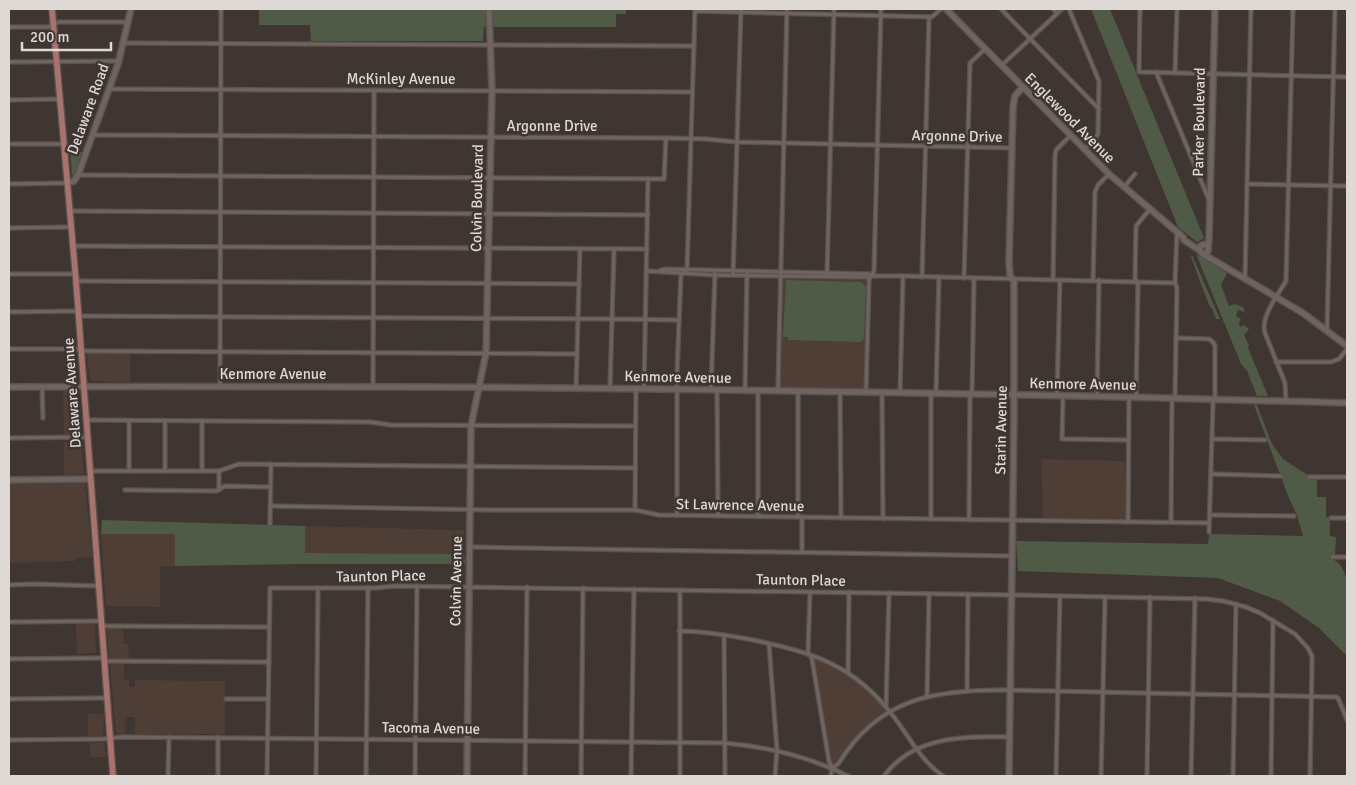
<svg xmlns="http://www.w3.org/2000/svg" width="1356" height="785" viewBox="0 0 1356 785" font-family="Signika,sans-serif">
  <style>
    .built { fill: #4e3e36 }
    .green { fill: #4f5b47 }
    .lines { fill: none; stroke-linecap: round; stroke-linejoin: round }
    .street-casing { stroke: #5a524e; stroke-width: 5.5 }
    .secondary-casing { stroke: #5a524e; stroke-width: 8 }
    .primary-casing { stroke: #5a524e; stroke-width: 8 }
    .street { stroke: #6f645f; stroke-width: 3 }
    .secondary { stroke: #6f645f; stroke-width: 5 }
    .primary { stroke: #a8726d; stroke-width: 5.5 }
    .labels { text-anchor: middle; stroke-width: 5; stroke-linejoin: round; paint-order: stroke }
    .street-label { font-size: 15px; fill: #dfd9d6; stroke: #3f3531 }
  </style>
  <rect width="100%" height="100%" fill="#3f3531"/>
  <g class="built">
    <path d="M786,278l78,1 2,2 -2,106 -2,3 -79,-1 -2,-2 2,-107z"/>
    <path d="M87,354h43v28l-38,-1 -2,-2z"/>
    <path d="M63,389h12l2,2 4,43h-17z"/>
    <path d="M81,441l3,33 -20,1v-33z"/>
    <path d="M1041,459l84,2 1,59 -83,-2z"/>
    <path d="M85,483l7,74 -16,1 -1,3 -66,2v-79z"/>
    <path d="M305,526l159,4v24l-159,-1z"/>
    <path d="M101,534h74v32h-15v41l-54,-1z"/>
    <path d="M76,624h19l1,29 -19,1z"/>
    <path d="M107,629h16l1,15h4l1,14h-20z"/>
    <path d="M815,658l22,10 24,16 19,18 6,8 -16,13 -14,13 -23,29 -2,-4 -17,-102z"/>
    <path d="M110,664h14v15l5,1v7h6v-7l90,1v53h-90v-17h-10v17l-9,-1z"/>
    <path d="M88,714h16l-1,22 -15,1z"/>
    <path d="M90,743h14l2,14h-16z"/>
  </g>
  <g class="green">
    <path d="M259,9h367v5h-10v13h-132l-1,14h-172l-1,-16h-51z"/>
    <path d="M1091,9h19l94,229 -7,4 -19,-15z"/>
    <path d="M70,151l12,1 -8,23h-2z"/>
    <path d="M1196,254l31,19 -6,12 8,21 6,-2 9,4v4l-6,-2 -2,6 5,3 -2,3 1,5 4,-2 5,4 -5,6 5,11 -1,2 20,48h-11l-10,-25 -6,-7z"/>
    <path d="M1192,255l25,57 3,7h-4l-4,-11 -2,-1 -10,-25 -9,-26z"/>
    <path d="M786,280l75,2 5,5 -2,51 -3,4 -73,-2v-3h-5z"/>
    <path d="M1254,405h3l15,39 11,15 26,17 8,2v19h9v20h4v19l6,1 -1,18h-3l-1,3c11,6 13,12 16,24v74l-28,-28 -39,-27 -62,-23 -200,-7 -2,-30 192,3 1,-10 94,2 -6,-21 -9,-19z"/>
    <path d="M102,520l203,6v27l159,1 1,10h-161l-129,2v-32h-74z"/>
  </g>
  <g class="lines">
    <defs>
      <g id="street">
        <path d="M1001,9l98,100"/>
        <path d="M1053,9l4,4"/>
        <path d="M1069,9l30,72 -1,53 -2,3 -11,12"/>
        <path d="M1140,9l-1,63 208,5"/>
        <path d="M695,11l237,6 9,-8"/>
        <path d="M9,27h39l11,-5h68"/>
        <path d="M124,43l570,3"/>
        <path d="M9,62l109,-1"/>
        <path d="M1002,65l60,-56"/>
        <path d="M1156,72l53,128"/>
        <path d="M1175,73l2,-64"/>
        <path d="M110,89l582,3"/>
        <path d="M9,100l51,-1"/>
        <path d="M93,135l573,3 40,1 31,3 274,6"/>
        <path d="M9,144h55"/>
        <path d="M78,175l586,4 2,-41"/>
        <path d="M9,184l58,-1"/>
        <path d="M1247,184l100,2"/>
        <path d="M1124,187l11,-13"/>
        <path d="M70,211l578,4"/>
        <path d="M9,228l62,-1"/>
        <path d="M73,246l574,3"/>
        <path d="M647,271l67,4 153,2 5,-1h31l272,7"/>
        <path d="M659,271l6,-2 204,5 2,2"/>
        <path d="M9,274h66"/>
        <path d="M733,275l8,-266"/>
        <path d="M827,276l7,-267"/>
        <path d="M922,277l7,-260"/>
        <path d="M964,278l6,-215 15,-14"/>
        <path d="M1245,278l6,-269"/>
        <path d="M1053,279l2,-124 1,-5 14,-14"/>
        <path d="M1093,280l2,-88 3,-7 11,-11"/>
        <path d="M77,281l502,3"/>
        <path d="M9,312l69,-1"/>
        <path d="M79,316l533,3 2,-70"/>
        <path d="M1327,330l8,-321"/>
        <path d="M1176,338l33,1 4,3 2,4v50l-2,7 -4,129"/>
        <path d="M9,349h71"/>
        <path d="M82,351l495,3"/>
        <path d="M1276,362h55l8,-3 8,-10"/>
        <path d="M220,386l1,-377"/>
        <path d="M373,386l1,-296"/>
        <path d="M42,387l1,31"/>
        <path d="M576,388l4,-139"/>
        <path d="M610,388l2,-69 67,1"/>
        <path d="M644,388l4,-209"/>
        <path d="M711,390l4,-117"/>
        <path d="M717,390l1,125"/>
        <path d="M745,390l2,-117"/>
        <path d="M778,390l9,-381"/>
        <path d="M798,391v126"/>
        <path d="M840,392l1,126"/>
        <path d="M866,392l3,-112 5,-9 7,-262"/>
        <path d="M882,393l1,126"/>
        <path d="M900,393l3,-117"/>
        <path d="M936,393l3,-116"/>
        <path d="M1057,395l3,-115"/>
        <path d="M1063,396l-1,43 66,1"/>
        <path d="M1097,397l2,-117"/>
        <path d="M1136,398l2,-114 -3,-6 1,-52 14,-17"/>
        <path d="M1286,401l-1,-18 -20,-50c-5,-16 13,-38 21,-52l7,-272"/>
        <path d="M86,420l284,2 21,3 244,1"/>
        <path d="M129,421v50"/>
        <path d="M202,421v50"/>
        <path d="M9,438l78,-1"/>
        <path d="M1212,439l53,1"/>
        <path d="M90,471h129l20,-7 396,4"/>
        <path d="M165,471v-50"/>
        <path d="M219,471v19"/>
        <path d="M1211,474l70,2"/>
        <path d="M1309,477h38"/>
        <path d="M125,490l91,1 9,-5 45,1"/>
        <path d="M270,506l223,4h142l24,5 550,8"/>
        <path d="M635,510l1,-122"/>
        <path d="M677,515v-142l4,-99 6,-4 8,-261"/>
        <path d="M1210,515l84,1"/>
        <path d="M758,516v-125"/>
        <path d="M802,517v35"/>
        <path d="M1331,518h16"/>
        <path d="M931,519v-125"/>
        <path d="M969,520l1,-122 2,-7 2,-113"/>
        <path d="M1128,522l1,-125"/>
        <path d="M1171,522l1,-121 3,-5 2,-108 -2,-5 2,-51"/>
        <path d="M270,524l1,-60"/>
        <path d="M470,547l542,9"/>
        <path d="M1332,557h15"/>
        <path d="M9,585l25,-1 65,2"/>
        <path d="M680,590v186"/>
        <path d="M810,592l-2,60 4,7 17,102 3,7"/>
        <path d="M9,622l92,-1"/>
        <path d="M102,626l167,1"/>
        <path d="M679,631c23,0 47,4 69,8 55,11 99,22 137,67 21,23 32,52 58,70"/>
        <path d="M724,635l1,141"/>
        <path d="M769,644l8,106 -2,26"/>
        <path d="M9,659l95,-1"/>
        <path d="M105,661l164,1"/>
        <path d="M848,672l1,-80"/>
        <path d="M967,690l1,-96"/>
        <path d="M927,697l2,-103"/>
        <path d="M9,699l98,-1"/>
        <path d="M226,699h42"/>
        <path d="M886,706l3,-113"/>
        <path d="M9,740l94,-1 18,-2 604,6c43,4 85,14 123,33"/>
        <path d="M168,776l1,-39"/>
        <path d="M218,776v-39"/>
        <path d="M267,776l3,-188h105l20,-2 617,9 194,4 17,2 23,6 14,6 35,21 13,14 4,8v9l-2,111"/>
        <path d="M316,776l2,-188"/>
        <path d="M366,776l2,-188"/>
        <path d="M415,776l2,-190"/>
        <path d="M525,776l2,-189"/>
        <path d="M581,776l2,-188"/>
        <path d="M631,776l3,-187"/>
        <path d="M831,776c0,-2 0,-5 1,-7 2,-2 4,-4 6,-5 3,-4 6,-9 9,-13 40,-55 94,-61 157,-61l332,7 2,1 9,22"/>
        <path d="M884,776c29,-40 80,-40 125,-39"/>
        <path d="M1056,776l4,-180"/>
        <path d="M1101,776l4,-179"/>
        <path d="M1147,776l3,-179"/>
        <path d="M1191,776l4,-178"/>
        <path d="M1233,776l3,-172"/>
        <path d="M1271,776l2,-156"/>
      </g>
      <g id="secondary">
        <path d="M946,9l163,165 74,63 1,3 15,10"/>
        <path d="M68,183l6,-2 4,-6 40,-111 13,-55"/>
        <circle cx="1204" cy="249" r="4.5"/>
        <path d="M1208,247l1,-8 6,-230"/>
        <path d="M1203,254l100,59 44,33"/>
        <path d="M9,387c139,-1 278,0 417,0 307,2 614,7 921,16"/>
        <path d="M9,480l81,-1"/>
        <path d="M467,776l4,-350 15,-73 5,-216 1,-47 -3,-81"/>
        <path d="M1009,776l5,-356v-138l-4,-7 -1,-12 4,-156 2,-11 7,-8"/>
      </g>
      <path id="primary" d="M52,9l24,272 37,495"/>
    </defs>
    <use href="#street" class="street-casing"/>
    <use href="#secondary" class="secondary-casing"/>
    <use href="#primary" class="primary-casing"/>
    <use href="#street" class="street"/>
    <use href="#secondary" class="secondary"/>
    <use href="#primary" class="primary"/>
  </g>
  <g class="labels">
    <g class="street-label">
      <text x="401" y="84">McKinley Avenue</text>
      <text transform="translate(88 109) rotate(-70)" y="5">Delaware Road</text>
      <text transform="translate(1070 118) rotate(45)" y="5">Englewood Avenue</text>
      <text transform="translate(1199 122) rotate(-89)" y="5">Parker Boulevard</text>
      <text x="552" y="131">Argonne Drive</text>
      <text transform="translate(957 136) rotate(1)" y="5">Argonne Drive</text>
      <text transform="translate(477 198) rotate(-89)" y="5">Colvin Boulevard</text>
      <text x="273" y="379">Kenmore Avenue</text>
      <text transform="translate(678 377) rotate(1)" y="5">Kenmore Avenue</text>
      <text transform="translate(1083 384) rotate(1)" y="5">Kenmore Avenue</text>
      <text transform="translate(72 393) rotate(-94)" y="5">Delaware Avenue</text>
      <text transform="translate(1001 430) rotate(-89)" y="5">Starin Avenue</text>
      <text transform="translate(740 505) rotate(1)" y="5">St Lawrence Avenue</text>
      <text transform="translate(381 576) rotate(-1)" y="5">Taunton Place</text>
      <text transform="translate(801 580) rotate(1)" y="5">Taunton Place</text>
      <text transform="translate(456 581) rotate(-89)" y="5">Colvin Avenue</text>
      <text transform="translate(431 728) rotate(1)" y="5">Tacoma Avenue</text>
    </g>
  </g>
  <rect width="1356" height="785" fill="none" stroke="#dfd9d6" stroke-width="20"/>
  <path d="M22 42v8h89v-8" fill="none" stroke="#dfd9d6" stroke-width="2.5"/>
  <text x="30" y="42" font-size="15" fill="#dfd9d6" stroke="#3f3531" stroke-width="4" paint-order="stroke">200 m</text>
</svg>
